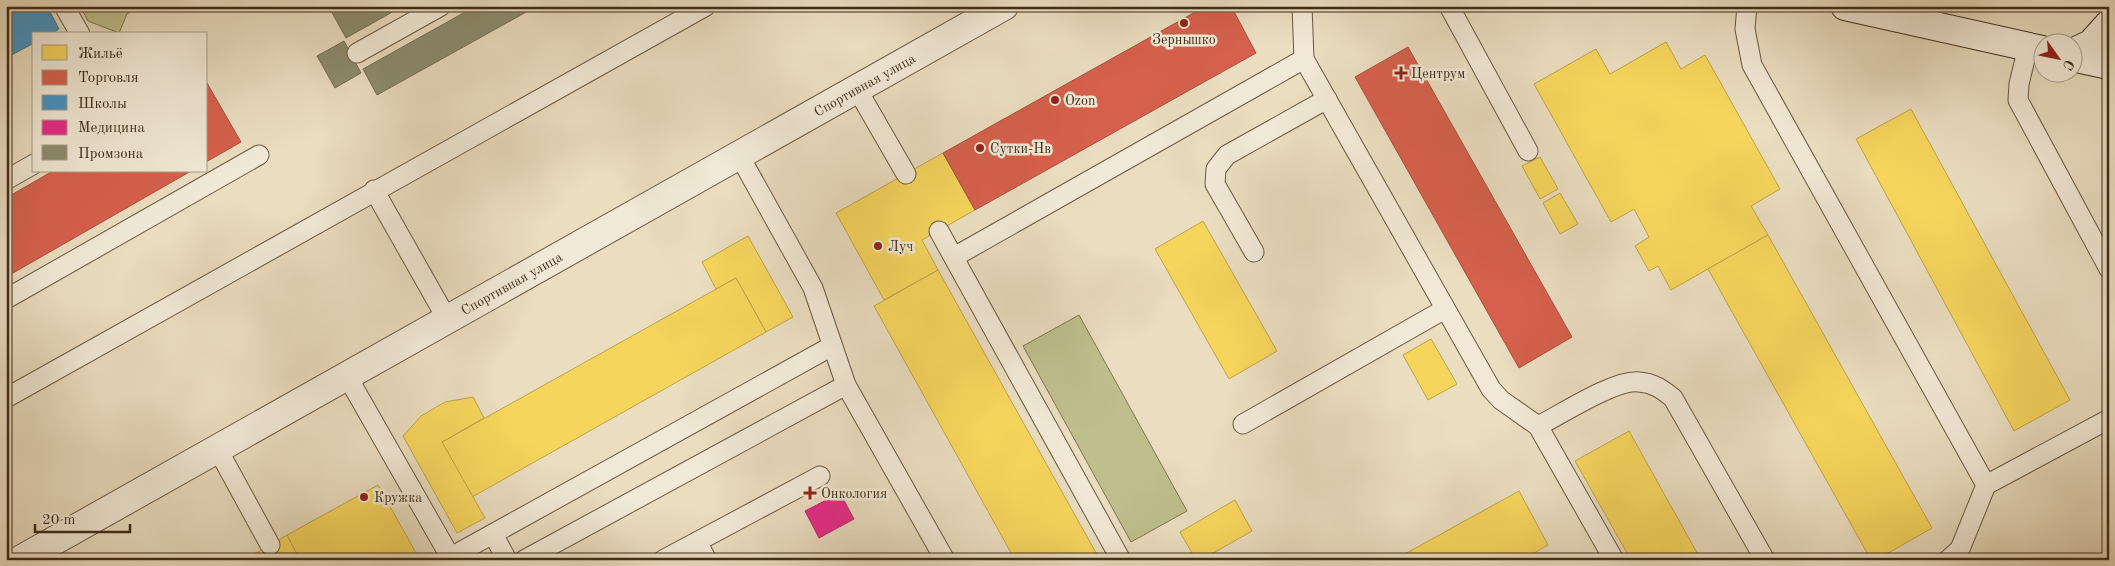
<svg xmlns="http://www.w3.org/2000/svg" width="2115" height="566" viewBox="0 0 2115 566" font-family="'Old Standard TT',serif">
  <style>
    .green { fill: #bfbf8d; stroke: #7f7552 }
    .homes { fill: #f6d55c; stroke: #bfa248 }
    .shops { fill: #d6604d; stroke: #a9503d }
    .schools { fill: #4393c3; stroke: #427490 }
    .health { fill: #e7298a; stroke: #b52a68 }
    .industry { fill: #8c8c6e; stroke: #756f54 }
    .lines { fill: none; stroke-linecap: round; stroke-linejoin: round }
    .service-casing { stroke: #6a5842; stroke-width: 21 }
    .tertiary-casing { stroke: #6a5842; stroke-width: 30 }
    .secondary-casing { stroke: #3f2b18; stroke-width: 30 }
    .service { stroke: #f1e9d6; stroke-width: 19 }
    .tertiary { stroke: #f1e9d6; stroke-width: 28 }
    .secondary { stroke: #f1e9d6; stroke-width: 28 }
    .poi-dot { fill: #8f2418; stroke: #f1e9d6; stroke-width: 2 }
    .labels { text-anchor: middle; stroke-width: 5; stroke-linejoin: round; paint-order: stroke }
    .poi-label { font-size: 14px; fill: #3f2b18; stroke: #f1e9d6; text-anchor: start }
    .street-label { font-size: 14px; fill: #3f2b18; stroke: #f1e9d6 }
  </style>
  <rect width="100%" height="100%" fill="#eaddc0"/>
  <filter id="stains"><feTurbulence type="fractalNoise" baseFrequency=".004" numOctaves="4"/><feColorMatrix values="0 0 0 0 .2 0 0 0 0 .09 0 0 0 0 .02 0 0 0 .5 -.17"/></filter>
  <radialGradient id="worn" r=".72"><stop offset=".6" stop-color="#630" stop-opacity="0"/><stop offset="1" stop-color="#630" stop-opacity=".3"/></radialGradient>
  <g class="green">
    <path d="M80,6h59l-12,8 -8,19 -31,-12z"/>
    <path d="M1079,315l108,196 -56,31 -108,-196z"/>
  </g>
  <g class="homes">
    <path d="M1666,42l15,27 24,-14 75,134 -29,17 17,29 -97,55 -13,-24 -9,5 -14,-25 14,-9 -15,-28 -23,13 -77,-138 62,-35 14,25z"/>
    <path d="M1911,109l159,291 -56,31 -158,-292z"/>
    <path d="M943,153l32,57 -53,30 16,30 -54,30 -48,-87z"/>
    <path d="M1540,157l18,32 -18,10 -18,-33z"/>
    <path d="M1560,193l18,31 -18,10 -17,-31z"/>
    <path d="M1203,221l74,130 -48,28 -74,-130z"/>
    <path d="M1768,235l164,293 -56,32h-5l-163,-291z"/>
    <path d="M748,236l45,81 -27,15 -30,-54 -20,11 -14,-27z"/>
    <path d="M938,270l162,290h-85l-141,-254z"/>
    <path d="M736,278l30,54 -294,165 -30,-55z"/>
    <path d="M1431,339l26,45 -29,16 -25,-45z"/>
    <path d="M473,397l11,21 -42,24 43,76 -28,15 -54,-97 18,-20 24,-14z"/>
    <path d="M1629,431l72,129h-70l-56,-99z"/>
    <path d="M378,485l42,75h-120l-13,-25z"/>
    <path d="M1519,491l29,54 -26,15h-128z"/>
    <path d="M1235,500l17,31 -51,29h-5l-16,-28z"/>
    <path d="M287,535l13,25h-56l26,-15z"/>
  </g>
  <g class="shops">
    <path d="M1206,6h25l25,47 -281,157 -32,-57z"/>
    <path d="M1408,47l164,290 -53,31 -164,-291z"/>
    <path d="M207,83l34,59 -35,20v-78z"/>
    <path d="M53,171h138l-185,106v-79z"/>
  </g>
  <path class="schools" d="M6,6h41l12,23 -8,5h-17v9l-28,15z"/>
  <path class="health" d="M840,493l14,26 -35,19 -14,-27z"/>
  <g class="industry">
    <path d="M336,6h67l-57,32 -16,-29z"/>
    <path d="M476,6h61l-160,89 -14,-26z"/>
    <path d="M344,41l17,32 -26,15 -18,-32z"/>
  </g>
  <g class="lines">
    <defs>
      <g id="service">
        <path d="M64,6l16,28"/>
        <path d="M1302,6l2,53 187,330 10,11 37,26c24,-12 77,-47 101,-44 15,1 24,8 34,16l92,162"/>
        <path d="M1449,6l79,145"/>
        <path d="M1747,6l-2,23 7,36 234,420 -26,64 -12,11"/>
        <path d="M2028,47l-9,37 -1,16 91,169"/>
        <path d="M357,53l84,-47"/>
        <path d="M857,89l49,85"/>
        <path d="M739,155l74,133 33,97 99,175"/>
        <path d="M6,180l28,-16"/>
        <path d="M374,190l73,129"/>
        <path d="M939,231l182,329"/>
        <path d="M1254,252l-39,-68 1,-15 11,-14 100,-56"/>
        <path d="M954,257l350,-198"/>
        <path d="M6,299l253,-144"/>
        <path d="M347,376l105,184"/>
        <path d="M6,398l700,-392"/>
        <path d="M1243,424l202,-115"/>
        <path d="M1538,426l76,134"/>
        <path d="M217,448l53,97"/>
        <path d="M1986,485l123,-66"/>
        <path d="M493,534l14,26"/>
        <path d="M697,542l10,18"/>
        <path d="M451,557l381,-211"/>
        <path d="M524,560l322,-175"/>
        <path d="M663,560l157,-84"/>
      </g>
      <g id="tertiary">
        <path id="s1" d="M20,560l984,-554"/>
      </g>
      <g id="secondary">
        <path d="M1845,6l197,44"/>
        <path d="M2072,53l19,-9 18,-20"/>
        <path d="M2072,57l37,8"/>
      </g>
    </defs>
    <use href="#service" class="service-casing"/>
    <use href="#tertiary" class="tertiary-casing"/>
    <use href="#secondary" class="secondary-casing"/>
    <use href="#service" class="service"/>
    <use href="#tertiary" class="tertiary"/>
    <use href="#secondary" class="secondary"/>
  </g>
  <g class="poi-dot">
    <circle cx="1184" cy="23" r="5"/>
    <path d="M1398.5 65.5h5v5h5v5h-5v5h-5v-5h-5v-5h5z"/>
    <circle cx="1055" cy="100" r="5"/>
    <circle cx="980" cy="148" r="5"/>
    <circle cx="878" cy="246" r="5"/>
    <path d="M807.5 485.5h5v5h5v5h-5v5h-5v-5h-5v-5h5z"/>
    <circle cx="364" cy="497" r="5"/>
  </g>
  <g class="labels">
    <g class="poi-label">
      <text x="1184" y="44" text-anchor="middle">Зернышко</text>
      <text x="1411" y="78">Центрум</text>
      <text x="1065" y="105">Ozon</text>
      <text x="990" y="153">Сутки-Нв</text>
      <text x="888" y="251">Луч</text>
      <text x="821" y="498">Онкология</text>
      <text x="374" y="502">Кружка</text>
    </g>
    <g class="street-label">
      <text dy="5" stroke="none"><textPath href="#s1" startOffset="969">Спортивная улица</textPath></text>
      <text dy="5" stroke="none"><textPath href="#s1" startOffset="564">Спортивная улица</textPath></text>
    </g>
  </g>
  <rect width="2115" height="566" fill="none" stroke="#eaddc0" stroke-width="25"/>
  <rect x="8" y="8" width="2100" height="551" fill="none" stroke="#3f2b18" stroke-width="2.5"/>
  <rect x="12" y="12" width="2090" height="541" fill="none" stroke="#3f2b18"/>
  <rect x="32" y="32" width="175" height="140" fill="#f1e9d6" stroke="#aa9d8a"/>
  <rect x="42" y="45" width="25" height="15" fill="#f6d55c" stroke="#aa9d8a"/>
  <text x="78" y="58" font-size="15" fill="#3f2b18">Жильё</text>
  <rect x="42" y="70" width="25" height="15" fill="#d6604d" stroke="#aa9d8a"/>
  <text x="78" y="82" font-size="15" fill="#3f2b18">Торговля</text>
  <rect x="42" y="95" width="25" height="15" fill="#4393c3" stroke="#aa9d8a"/>
  <text x="78" y="108" font-size="15" fill="#3f2b18">Школы</text>
  <rect x="42" y="120" width="25" height="15" fill="#e7298a" stroke="#aa9d8a"/>
  <text x="78" y="132" font-size="15" fill="#3f2b18">Медицина</text>
  <rect x="42" y="145" width="25" height="15" fill="#8c8c6e" stroke="#aa9d8a"/>
  <text x="78" y="158" font-size="15" fill="#3f2b18">Промзона</text>
  <g transform="translate(2058 58) rotate(123)"><circle r="24" fill="#f1e9d6" stroke="#aa9d8a"/>
  <path d="M0-4L9 19L0 12L-9 19Z" fill="#8f2418"/>
  <text y="-8" font-size="14" font-weight="bold" text-anchor="middle" fill="#3f2b18">С</text>
  </g>
  <path d="M35 524v8h95v-8" fill="none" stroke="#3f2b18" stroke-width="2.5"/>
  <text x="42" y="524" font-size="15" fill="#3f2b18" stroke="#f1e9d6" stroke-width="4" paint-order="stroke">20 m</text>
  <rect width="100%" height="100%" filter="url(#stains)"/>
  <rect width="100%" height="100%" fill="url(#worn)"/>
</svg>
